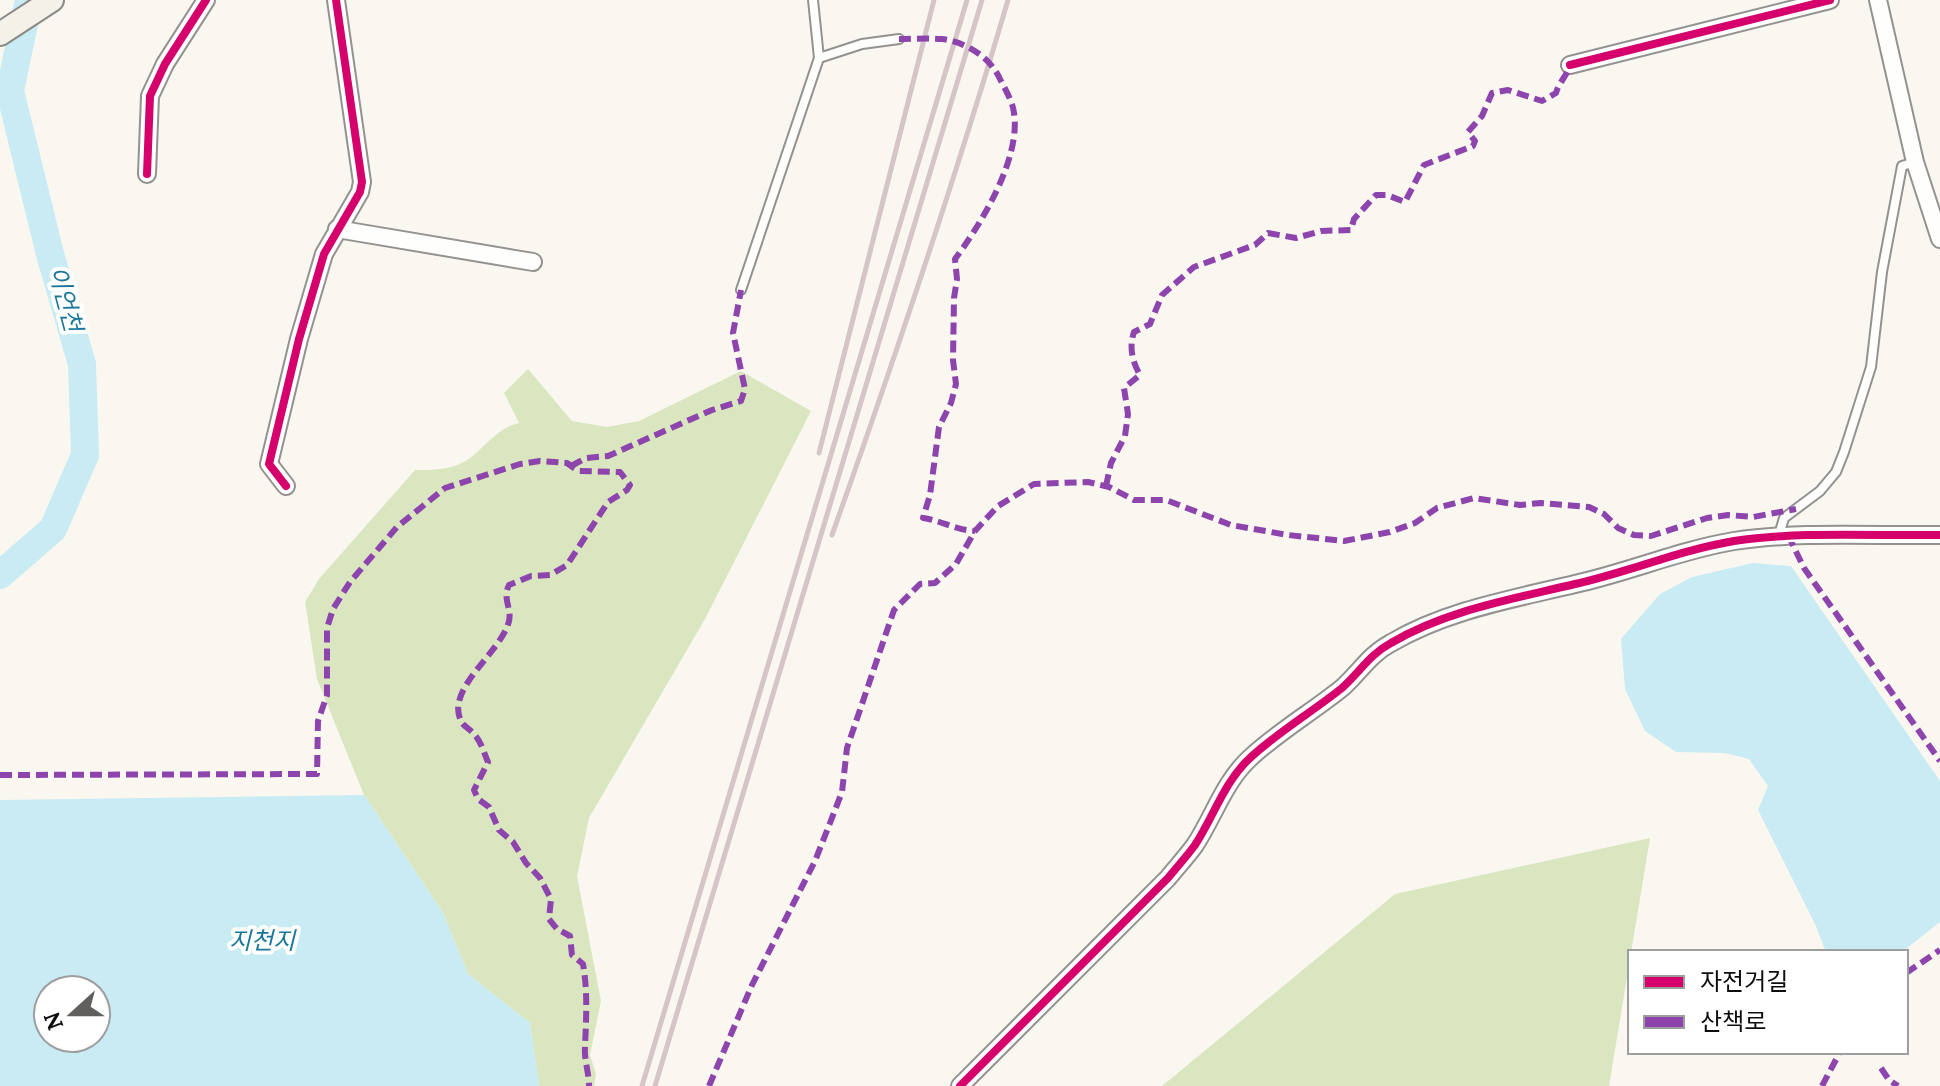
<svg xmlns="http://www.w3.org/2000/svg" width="1940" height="1086" viewBox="0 0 1940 1086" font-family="Lora,'Noto Sans KR',serif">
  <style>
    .forest { fill: #dae6c0 }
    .water { fill: #c9ebf3; fill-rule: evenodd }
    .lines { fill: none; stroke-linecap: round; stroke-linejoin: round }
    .river { stroke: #c9ebf3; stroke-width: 28 }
    .lane-casing { stroke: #949290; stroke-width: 12 }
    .street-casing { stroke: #949290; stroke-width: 20 }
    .secondary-casing { stroke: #8a8986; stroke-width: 26 }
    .lane { stroke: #fefefd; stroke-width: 8 }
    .street { stroke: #fefefd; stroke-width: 16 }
    .secondary { stroke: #f4f1e9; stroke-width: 22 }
    .rail { stroke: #d6c5c7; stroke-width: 5 }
    .quiet { stroke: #8e44ad; stroke-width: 6; stroke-dasharray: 12 6; stroke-linecap: butt }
    .cycleway-casing { stroke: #fff; stroke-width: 13 }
    .cycleway { stroke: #d6006c; stroke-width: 8 }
    .labels { text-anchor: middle; stroke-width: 8; stroke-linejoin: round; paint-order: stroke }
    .water-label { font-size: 24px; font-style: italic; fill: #1a779a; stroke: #fff }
  </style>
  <rect width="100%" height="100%" fill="#faf7f1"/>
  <g class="forest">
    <path d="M528,369l44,52 35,6 32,-6 102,-50 70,40 -106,208 -116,199 -12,58 24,125 -11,54 6,19 -2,12h-55l-9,-63 -62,-49 -25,-61 -79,-118 -47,-116 -12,-77 14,-23 96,-109c15,0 31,0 45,-6 23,-11 33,-35 59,-41l-15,-30z"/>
    <path d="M1650,838l-41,248h-447l233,-192z"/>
  </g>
  <g class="water">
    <path d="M1753,563l38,3 149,215v141l-38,30h-76l-10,-26 -58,-116 10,-24 -19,-27 -24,-6 -49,-1 -31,-21 -20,-42 -4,-50 39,-45 32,-17z"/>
    <path d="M364,795l79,118 25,61 62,49 9,63h-539v-286zM48,990h48v48h-48z"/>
  </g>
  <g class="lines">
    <path class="river" d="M0,575l53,-46 32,-74 -3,-91 -32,-110 -40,-163 19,-91"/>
    <defs>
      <g id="lane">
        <path d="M819,58l43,-14 37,-5"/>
        <path d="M741,290l78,-232 -6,-58"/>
        <path d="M1779,535l5,-17 36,-27 16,-19 8,-20 27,-85 11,-95 20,-106 13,-4"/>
      </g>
      <g id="street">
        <path d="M1878,0l37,162 25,77"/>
        <path d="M1570,65l260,-65"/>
        <path d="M147,174l3,-78 15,-32 41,-64"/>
        <path d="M337,229l196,33"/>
        <path d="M286,486l-17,-22 30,-125 25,-85 36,-62 2,-10 -26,-182"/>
        <path d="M960,1086l208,-208c9,-11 19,-22 27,-33 19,-29 29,-63 55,-87 28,-26 62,-46 92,-70 17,-15 28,-34 49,-45 56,-33 122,-44 184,-59 54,-12 105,-34 159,-43 67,-10 138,-5 206,-6"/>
      </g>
      <path id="secondary" d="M0,34l52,-34"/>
    </defs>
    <use href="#lane" class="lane-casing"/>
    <use href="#street" class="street-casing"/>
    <use href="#secondary" class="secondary-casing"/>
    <use href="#lane" class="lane"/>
    <use href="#street" class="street"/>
    <use href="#secondary" class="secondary"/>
    <g class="rail">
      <path d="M819,453l115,-453"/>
      <path d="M832,535c63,-177 123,-355 176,-535"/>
      <path d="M642,1086l325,-1086"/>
      <path d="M655,1086l327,-1086"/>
    </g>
    <g class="quiet">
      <path d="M899,39c14,0 29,-1 43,0 24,3 48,18 58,40 5,10 13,23 14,34 7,46 -33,111 -59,146l2,20 -3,19 -1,62 3,24 -5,19 -12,24 -9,68 -7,23c20,3 32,12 52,13"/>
      <path d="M571,466l15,-8 22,-2 104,-46 29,-9 4,-12 -12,-56 8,-43"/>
      <path d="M1106,486l5,-23 14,-27 3,-22 -4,-26 16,-13c-8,-14 -11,-28 -6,-43l16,-8 12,-29 32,-28 61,-22 13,-12 28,5 25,-7 30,-1 3,-11 22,-24h11l18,7 19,-37 49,-19 2,-5 -7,-9 14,-16 10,-23 16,-3 34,11 14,-8c3,-11 11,-17 14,-28"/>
      <path d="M1788,535l16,33 136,193"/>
      <path d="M0,775l317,-1 1,-53 9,-26v-67l6,-19 17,-27 47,-55 48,-39 75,-24 20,-3 27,2 11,8 42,1 10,13 -3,5 -19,12 -41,63 -17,10 -19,1 -22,9c-7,14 3,23 0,36 -7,31 -64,67 -48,100 2,5 9,8 13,13 7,7 10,19 14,28l-14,28 4,9 11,8 10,23 14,12 13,21 14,15 11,21 -2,20 8,10 13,7 2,19 11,9c5,29 3,55 2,84 -1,11 4,25 4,38"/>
      <path d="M1906,973l34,-23"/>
      <path d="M1881,1068l8,12 9,6"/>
      <path d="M709,1086l43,-101 63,-124 15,-38 12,-31 5,-44 47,-138 26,-26 15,-1 21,-19 19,-33 23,-25 36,-22 54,-2 21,5 25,13h32l65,25 57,10 56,6 46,-9 25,-9 22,-15 37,-10 46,7 21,-2 48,4 15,7 14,14 16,7 17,1 56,-18 21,-3 25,2 43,-8"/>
      <path d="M1822,1086l18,-34"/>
    </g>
    <defs>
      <g id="cycleway">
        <path d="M1570,65l260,-65"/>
        <path d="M147,174l3,-78 15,-32 41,-64"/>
        <path d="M286,486l-17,-22 30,-125 25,-85 36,-62 2,-10 -26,-182"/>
        <path d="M960,1086l208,-208c9,-11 19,-22 27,-33 19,-29 29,-63 55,-87 28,-26 62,-46 92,-70 17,-15 28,-34 49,-45 56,-33 122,-44 184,-59 54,-12 105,-34 159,-43 67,-10 138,-5 206,-6"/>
      </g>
    </defs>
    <use href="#cycleway" class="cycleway-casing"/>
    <use href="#cycleway" class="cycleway"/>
  </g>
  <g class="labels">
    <g class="water-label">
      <text transform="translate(65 299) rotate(75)" y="8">이언천</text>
      <text x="262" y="949">지천지</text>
    </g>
  </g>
  <rect x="1628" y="950" width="280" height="104" fill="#ffffff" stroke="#9e9e9e" stroke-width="2"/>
  <rect x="1644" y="976" width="40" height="12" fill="#d6006c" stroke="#9e9e9e" stroke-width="2"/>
  <text x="1700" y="990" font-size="24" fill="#0d0d0d">자전거길</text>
  <rect x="1644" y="1016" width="40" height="12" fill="#8e44ad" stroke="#9e9e9e" stroke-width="2"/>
  <text x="1700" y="1030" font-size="24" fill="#0d0d0d">산책로</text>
  <g transform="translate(72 1014) rotate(249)"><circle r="38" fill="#ffffff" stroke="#9e9e9e" stroke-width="2"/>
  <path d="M0-6L14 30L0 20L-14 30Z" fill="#605f5d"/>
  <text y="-12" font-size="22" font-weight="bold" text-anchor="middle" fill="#0d0d0d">N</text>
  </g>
</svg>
